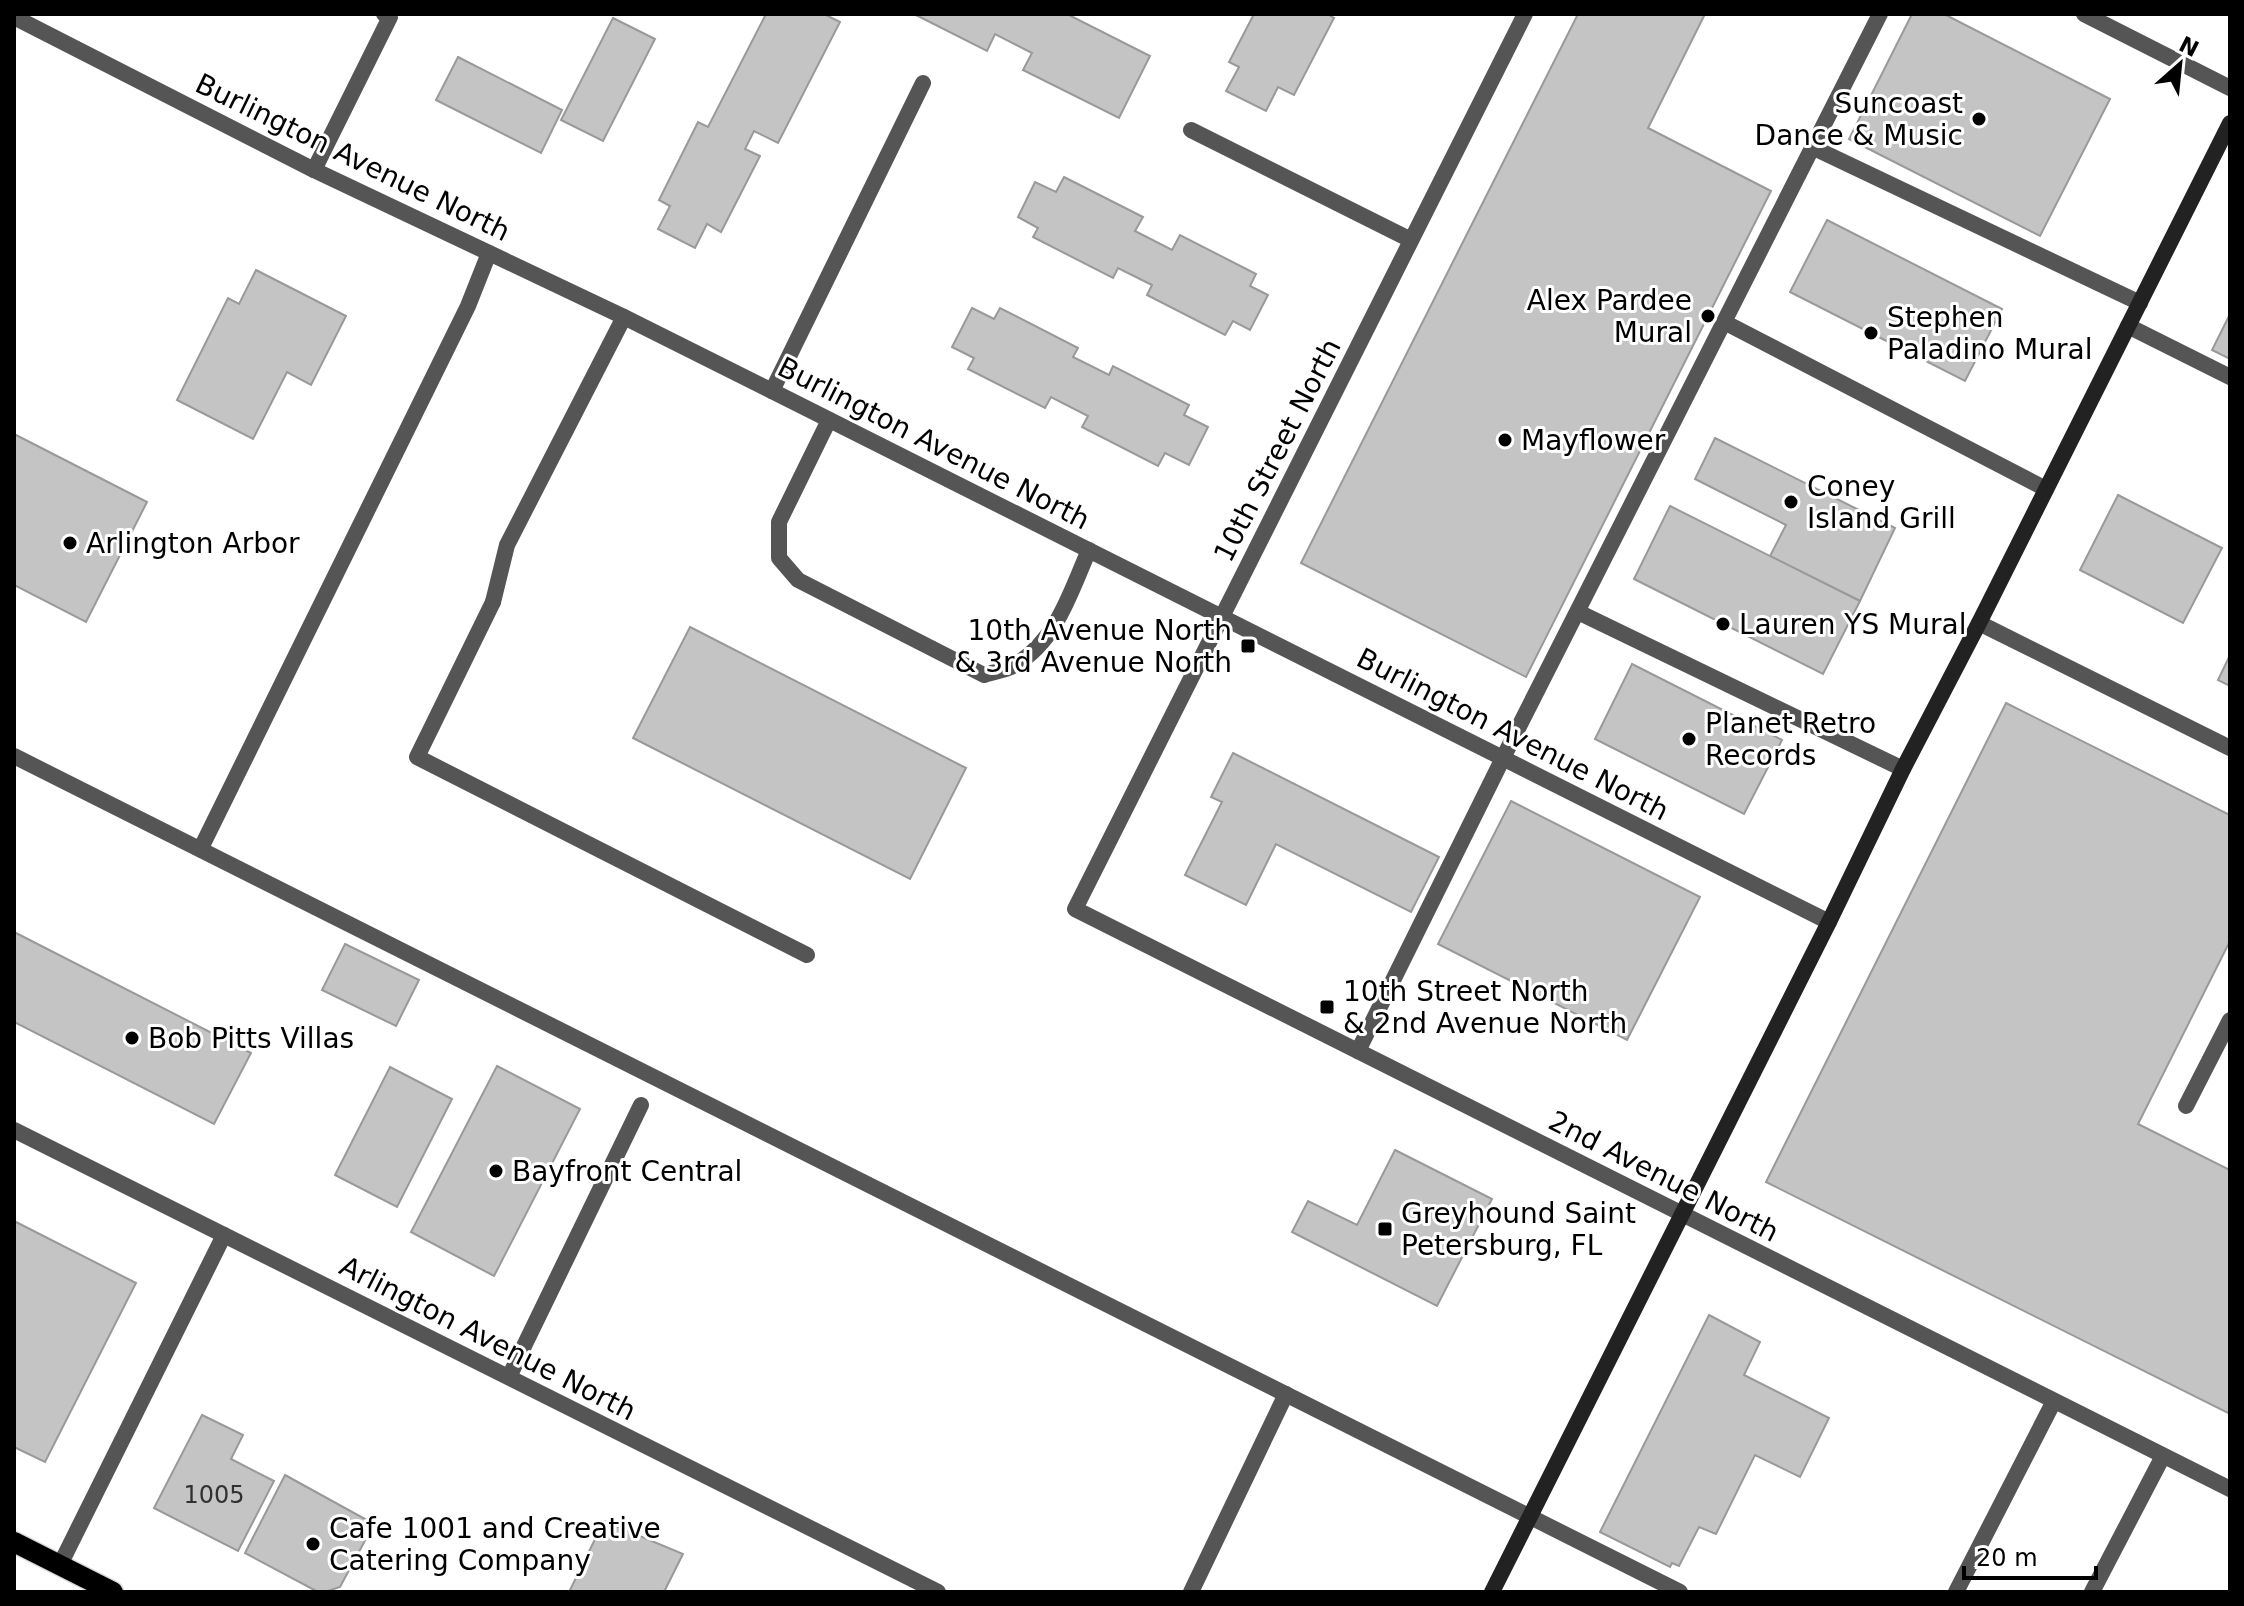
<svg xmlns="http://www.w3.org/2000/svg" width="2244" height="1606" viewBox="0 0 2244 1606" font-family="'DejaVu Sans',sans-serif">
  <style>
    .building { fill: #c4c4c4; stroke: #999; stroke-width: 2 }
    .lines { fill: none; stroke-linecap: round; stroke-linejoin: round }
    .primary-casing { stroke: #dbdbdb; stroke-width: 23 }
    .lane { stroke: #555; stroke-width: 16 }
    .street { stroke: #555; stroke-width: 16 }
    .secondary { stroke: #222; stroke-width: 16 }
    .primary { stroke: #000; stroke-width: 20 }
    .poi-dot { fill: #000; stroke: #fff; stroke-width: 3 }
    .labels { text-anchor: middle; stroke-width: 6; stroke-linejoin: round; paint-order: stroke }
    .number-label { font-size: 24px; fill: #313131 }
    .poi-label { font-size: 28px; fill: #000; stroke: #fff; text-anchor: start }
    .street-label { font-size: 28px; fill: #000; stroke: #fff }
  </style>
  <rect width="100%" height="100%" fill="#fff"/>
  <g class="building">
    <path d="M766,14h58l16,8 -62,121 -24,-12 -9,18 15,7 -39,76 -14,-8 -12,24 -37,-19 12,-23 -11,-6 39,-78 10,5z"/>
    <path d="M914,14h153l83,42 -31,62 -96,-48 9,-17 -37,-19 -8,17z"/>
    <path d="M1254,14h73l7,4 -40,77 -16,-8 -12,24 -40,-20 13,-24 -10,-5z"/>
    <path d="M1578,14h127l-57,114 123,63 -245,486 -225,-114z"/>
    <path d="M1912,14h32l166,85 -70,137 -191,-97z"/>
    <path d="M613,18l42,21 -52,102 -42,-21z"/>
    <path d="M458,57l104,53 -21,43 -105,-53z"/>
    <path d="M1064,177l79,40 -8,14 37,19 8,-15 76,39 -6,12 18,9 -18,35 -17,-9 -8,14 -78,-40 5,-10 -34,-17 -5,10 -80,-41 5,-9 -20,-11 17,-35 21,10z"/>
    <path d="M1827,220l175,89 -37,72 -175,-89z"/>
    <path d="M256,270l90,46 -35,69 -24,-13 -34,67 -76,-39 51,-102 11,6z"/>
    <path d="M972,308l22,11 6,-11 78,40 -5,9 36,18 4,-9 76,39 -5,10 24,12 -19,38 -24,-12 -7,13 -76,-39 6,-11 -37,-19 -6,11 -77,-39 6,-11 -22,-11z"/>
    <path d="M2230,314v45l-18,-9z"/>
    <path d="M14,434l133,68 -61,120 -72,-37z"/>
    <path d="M1715,438l180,90 -35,73 -90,-45 16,-31 -91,-46z"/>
    <path d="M2118,495l104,53 -39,75 -103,-53z"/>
    <path d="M1670,506l190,95 -37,73 -189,-95z"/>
    <path d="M690,627l276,141 -56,111 -277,-141z"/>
    <path d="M2230,655v31l-12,-6z"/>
    <path d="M1632,664l150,76 -38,74 -149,-75z"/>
    <path d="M2006,703l224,112v126l-92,183 92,46v244l-464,-232z"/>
    <path d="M1233,753l206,104 -28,55 -135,-68 -30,61 -61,-30 37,-73 -11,-5z"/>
    <path d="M1511,801l189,96 -73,143 -189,-96z"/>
    <path d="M14,932l237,121 -37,71 -200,-102z"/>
    <path d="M345,944l74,36 -23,46 -74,-36z"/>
    <path d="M497,1066l83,43 -86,167 -83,-44z"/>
    <path d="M390,1067l62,32 -55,108 -62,-32z"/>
    <path d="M1395,1150l97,49 -55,107 -145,-74 16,-31 49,24z"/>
    <path d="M14,1221l122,62 -91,179 -31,-15z"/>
    <path d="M1709,1315l51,27 -16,33 85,43 -29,59 -45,-22 -39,79 -17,-7 -20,39 -7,-3 -2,4 -70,-35z"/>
    <path d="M202,1415l41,20 -12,24 43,22 -36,70 -84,-43z"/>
    <path d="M285,1475l89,49 -34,63 -15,5h-7l-73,-39z"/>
    <path d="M604,1521l79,33 -19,38h-95z"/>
  </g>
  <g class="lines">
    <defs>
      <path id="primary" d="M14,1542l99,50"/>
    </defs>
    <use href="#primary" class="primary-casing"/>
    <g class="lane">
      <path d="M1191,130l220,110"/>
      <path d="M1812,147l328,156"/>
      <path d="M314,170l76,-153 -6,-3"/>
      <path d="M1724,322l322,167"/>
      <path d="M2128,326l102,51"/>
      <path d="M772,391l151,-308"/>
      <path d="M829,420l-50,102v36l19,22 186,95c10,-3 22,-5 31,-10 42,-25 55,-72 74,-115"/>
      <path d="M493,602l-76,155 390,198"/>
      <path d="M1578,612l325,157"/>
      <path d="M14,756l1666,836"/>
      <path d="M201,848l267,-542 21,-53"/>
      <path d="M1358,1051l145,-293 377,-744"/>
      <path d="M2186,1106l44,-86"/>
      <path d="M509,1377l132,-272"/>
      <path d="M60,1565l164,-330"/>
      <path d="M1191,1592l95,-198"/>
      <path d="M1956,1592l98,-191"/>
      <path d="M2092,1592l71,-136"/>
    </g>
    <g class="street">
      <path d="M1525,14l-450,895 1155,580"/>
      <path d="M2084,14l146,74"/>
      <path d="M14,17l300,153 310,147 148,74 1057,531"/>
      <path d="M493,602l14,-57 117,-228"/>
      <path d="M1979,623l251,125"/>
      <path d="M14,1130l924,462"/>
    </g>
    <path class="secondary" d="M1492,1592l337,-670 74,-153 76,-146 251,-500"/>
    <use href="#primary" class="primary"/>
  </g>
  <g class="poi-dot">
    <circle cx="1979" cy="119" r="8"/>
    <circle cx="1708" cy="316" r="8"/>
    <circle cx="1871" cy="333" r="8"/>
    <circle cx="1505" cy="440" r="8"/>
    <circle cx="1791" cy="502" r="8"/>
    <circle cx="70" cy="543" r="8"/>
    <circle cx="1723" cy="624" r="8"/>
    <rect x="1240" y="638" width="16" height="16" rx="4"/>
    <circle cx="1689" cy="739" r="8"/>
    <rect x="1319" y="999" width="16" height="16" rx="4"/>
    <circle cx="132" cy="1038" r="8"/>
    <circle cx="496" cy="1171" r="8"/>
    <rect x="1377" y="1221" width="16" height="16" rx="4"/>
    <circle cx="313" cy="1544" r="8"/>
  </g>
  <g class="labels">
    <g class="number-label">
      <text x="214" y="1503">1005</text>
    </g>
    <g class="poi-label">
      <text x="1963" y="113" text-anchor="end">Suncoast<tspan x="1963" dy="32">Dance &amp; Music</tspan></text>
      <text x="1692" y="310" text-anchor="end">Alex Pardee<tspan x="1692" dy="32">Mural</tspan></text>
      <text x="1887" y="327">Stephen<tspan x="1887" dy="32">Paladino Mural</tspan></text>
      <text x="1521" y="450">Mayflower</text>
      <text x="1807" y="496">Coney<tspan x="1807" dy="32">Island Grill</tspan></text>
      <text x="86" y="553">Arlington Arbor</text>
      <text x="1739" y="634">Lauren YS Mural</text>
      <text x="1232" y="640" text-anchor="end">10th Avenue North<tspan x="1232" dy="32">&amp; 3rd Avenue North</tspan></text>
      <text x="1705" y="733">Planet Retro<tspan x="1705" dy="32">Records</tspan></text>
      <text x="1343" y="1001">10th Street North<tspan x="1343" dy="32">&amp; 2nd Avenue North</tspan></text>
      <text x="148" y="1048">Bob Pitts Villas</text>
      <text x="512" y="1181">Bayfront Central</text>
      <text x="1401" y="1223">Greyhound Saint<tspan x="1401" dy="32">Petersburg, FL</tspan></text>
      <text x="329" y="1538">Cafe 1001 and Creative<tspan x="329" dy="32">Catering Company</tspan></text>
    </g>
    <g class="street-label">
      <text transform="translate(353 157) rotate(26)" y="10">Burlington Avenue North</text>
      <text transform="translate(934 443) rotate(27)" y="10">Burlington Avenue North</text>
      <text transform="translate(1277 450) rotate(-63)" y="10">10th Street North</text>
      <text transform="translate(1513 734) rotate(27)" y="10">Burlington Avenue North</text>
      <text transform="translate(1664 1176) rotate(27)" y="10">2nd Avenue North</text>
      <text transform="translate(488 1338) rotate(27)" y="10">Arlington Avenue North</text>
    </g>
  </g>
  <rect width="2244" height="1606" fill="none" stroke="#000000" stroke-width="32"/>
  <g transform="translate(2180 64) rotate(27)" stroke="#ffffff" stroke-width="6" paint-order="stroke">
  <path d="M0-6L14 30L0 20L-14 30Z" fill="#000000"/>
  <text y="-12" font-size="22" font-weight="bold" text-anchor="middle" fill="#000000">N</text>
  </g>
  <path d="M1964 1566v12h132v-12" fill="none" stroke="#000000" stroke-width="4"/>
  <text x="1976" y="1566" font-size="24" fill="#000000" stroke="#ffffff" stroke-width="6" paint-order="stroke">20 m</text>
</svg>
